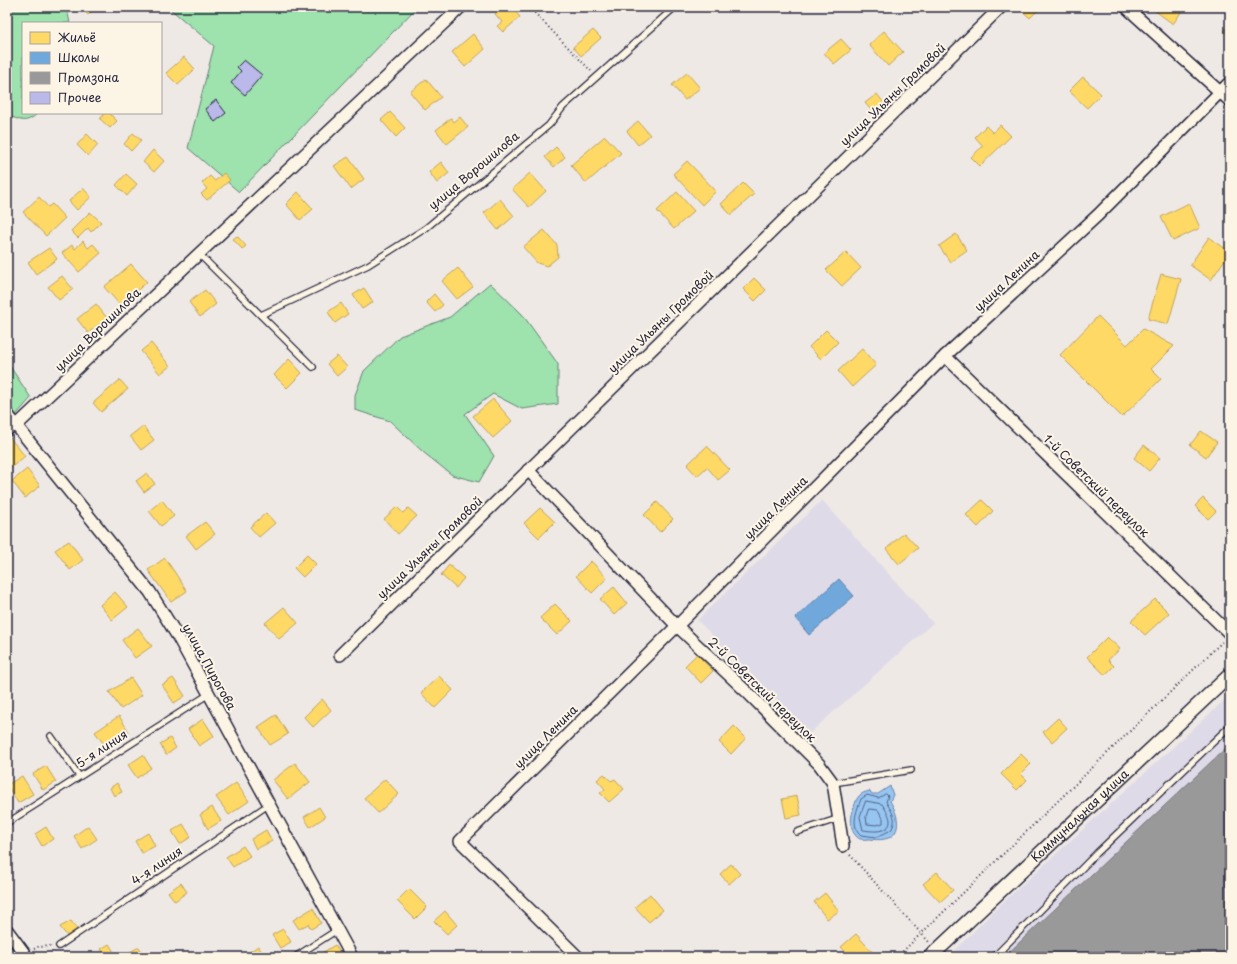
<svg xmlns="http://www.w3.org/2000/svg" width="1237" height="964" viewBox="0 0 1237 964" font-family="'Playpen Sans',sans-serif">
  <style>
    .built { fill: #dfdae7 }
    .green { fill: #9ee2ad; stroke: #608274 }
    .water { fill: #97c5f1; stroke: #6884a8 }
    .homes { fill: #ffd966; stroke: #bda259 }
    .schools { fill: #6fa8dc; stroke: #5880ac }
    .industry { fill: #999; stroke: #75757d }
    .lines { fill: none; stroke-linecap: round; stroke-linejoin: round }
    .shore { stroke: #516384; stroke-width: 1 }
    .building { fill: #bbb8ea; stroke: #22223b }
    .service-casing { stroke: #22223b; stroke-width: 8 }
    .minor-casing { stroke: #22223b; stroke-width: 14 }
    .tertiary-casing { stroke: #22223b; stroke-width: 16 }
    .path { stroke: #22223b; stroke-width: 2; stroke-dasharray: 1 3; stroke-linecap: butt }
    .service { stroke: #fcf5e5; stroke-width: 5.5 }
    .minor { stroke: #fcf5e5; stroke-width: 11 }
    .tertiary { stroke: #fcf5e5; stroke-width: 13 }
    .labels { text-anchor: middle; stroke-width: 4; stroke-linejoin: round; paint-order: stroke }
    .street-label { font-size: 12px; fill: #22223b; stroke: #fcf5e5 }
  </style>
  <rect width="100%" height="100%" fill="#efe9e6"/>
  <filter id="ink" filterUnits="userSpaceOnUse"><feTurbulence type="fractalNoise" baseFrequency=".025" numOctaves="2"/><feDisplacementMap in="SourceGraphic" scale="8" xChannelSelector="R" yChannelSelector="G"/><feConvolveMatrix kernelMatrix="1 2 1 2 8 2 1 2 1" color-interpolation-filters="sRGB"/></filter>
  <g filter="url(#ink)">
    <g class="built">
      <path d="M822,500l111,123 -123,110 -113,-113z"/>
      <path d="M1230,695v262h-282l52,-52z"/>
    </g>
    <g class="green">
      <path d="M7,7h62l-1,7 2,9h-47v90h15c-13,12 -17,7 -31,2z"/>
      <path d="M168,7h249l-178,185 -51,-44 26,-102z"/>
      <path d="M490,283l32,31 36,50v40l-36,5 -29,-15 -28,20 29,42 -15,26 -27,-7 -29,-23 -33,-31 -35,-11v-15l9,-24 36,-35 50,-19z"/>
      <path d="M7,362l24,36 -15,17 -9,-13z"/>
    </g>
    <path class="water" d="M890,786l3,9 -3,6c13,21 11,43 -20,38 -5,0 -10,2 -14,-3 -7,-7 -5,-21 -2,-29 3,-10 5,-14 16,-16l2,3h6z"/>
    <g class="homes">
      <path d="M80,7h16l-8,8z"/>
      <path d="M503,7h8l9,10 -17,15 -6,-6 5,-4 -7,-8z"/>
      <path d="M1018,7h19l2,2 -9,9z"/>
      <path d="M1150,7h33l1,1 -11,16z"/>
      <path d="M1230,25v12l-6,-6z"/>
      <path d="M593,30l8,8 -20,18 -8,-9z"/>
      <path d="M884,31l19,21 -15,14 -19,-21z"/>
      <path d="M473,34l12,15 -20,18 -13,-15z"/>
      <path d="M841,39l10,11 -17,14 -10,-11z"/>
      <path d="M184,57l11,12 -17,16 -12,-12z"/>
      <path d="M687,73l13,15 -15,12 -13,-15z"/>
      <path d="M1083,77l18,17 -14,14 -18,-17z"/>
      <path d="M426,79l15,18 -16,13 -15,-18z"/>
      <path d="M877,94l10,13 -11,9 -11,-13z"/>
      <path d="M390,112l15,16 -9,9 -15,-17z"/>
      <path d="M105,113h4l8,8 -7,7 -10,-9z"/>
      <path d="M460,117l8,10 -21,17 -11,-14 15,-12 3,4z"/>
      <path d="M638,121l12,14 -12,10 -11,-14z"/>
      <path d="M1000,125l11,11 -31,30 -9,-9 12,-11 -8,-9 11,-11 7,7z"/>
      <path d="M133,133l8,7 -10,11 -7,-7z"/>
      <path d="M87,134l11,11 -10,11 -11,-11z"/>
      <path d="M605,136l16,17 -35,30 -15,-18z"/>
      <path d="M556,147l9,10 -11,10 -9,-10z"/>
      <path d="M153,150l11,11 -10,11 -11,-10z"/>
      <path d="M348,157l16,22 -13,10 -17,-23z"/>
      <path d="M687,161l29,30 -14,14 -29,-31z"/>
      <path d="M441,162l8,11 -12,10 -8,-11z"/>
      <path d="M224,173l6,7 -23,20 -6,-6 6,-5 -5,-6 8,-7 5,5z"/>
      <path d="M530,173l16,18 -17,16 -17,-18z"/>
      <path d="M126,174l11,10 -10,12 -11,-11z"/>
      <path d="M743,183l11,11 -23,21 -10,-11z"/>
      <path d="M83,188l8,9 -14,13 -8,-9z"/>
      <path d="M298,192l15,17 -13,11 -14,-16z"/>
      <path d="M677,192l17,19 -20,18 -17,-18z"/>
      <path d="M39,197l9,10 4,-3 13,14 -19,18 -23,-24z"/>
      <path d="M500,199l14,17 -16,14 -14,-17z"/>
      <path d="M1189,203l11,25 -27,13 -12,-24z"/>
      <path d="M90,212l11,10 -10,10 -3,-4 -10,10 -7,-7z"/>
      <path d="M544,230l13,15 1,12 -11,9 -10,-3 -14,-16z"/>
      <path d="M956,234l11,16 -17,12 -11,-16z"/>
      <path d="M237,236l9,10 -4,3 -9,-10z"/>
      <path d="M1209,237l21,15 -19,28 -21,-15z"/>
      <path d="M83,241l5,7 5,-4 8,9 -22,19 -17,-19 10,-8 3,4z"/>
      <path d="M49,248l8,11 -21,15 -8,-12z"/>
      <path d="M846,252l15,16 -19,18 -16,-16z"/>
      <path d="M131,264l16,18 -27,23 -16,-18z"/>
      <path d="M458,268l15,19 -16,12 -15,-18z"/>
      <path d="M1161,274l20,5 -13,45 -20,-5z"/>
      <path d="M62,276l11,13 -14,11 -11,-13z"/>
      <path d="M754,278l12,12 -11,11 -12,-12z"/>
      <path d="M364,288l9,14 -11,7 -9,-14z"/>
      <path d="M205,290l11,14 -16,13 -11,-15z"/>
      <path d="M434,294l9,11 -8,7 -9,-10z"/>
      <path d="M341,303l7,11 -13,9 -7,-11z"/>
      <path d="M96,304l11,14 -19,15 -11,-14z"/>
      <path d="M1098,316l29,29 16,-16 31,17 -23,23 10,10 -39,38 -62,-62z"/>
      <path d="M826,330l12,12 -17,17 -12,-12z"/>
      <path d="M151,343l19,23 -10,8 -19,-23z"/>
      <path d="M862,349l14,16 -24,22 -14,-16z"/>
      <path d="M337,356l10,11 -10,9 -10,-12z"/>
      <path d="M289,359l13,14 -15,15 -13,-13z"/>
      <path d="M120,380l8,9 -27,23 -8,-9z"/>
      <path d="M493,399l19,22 -19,17 -20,-22z"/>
      <path d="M143,426l11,14 -13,10 -11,-14z"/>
      <path d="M1201,431l16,11 -11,15 -16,-12z"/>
      <path d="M9,437l16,19 -18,15v-32z"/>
      <path d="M1144,445l16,13 -11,13 -15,-13z"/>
      <path d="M707,446l23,24 -12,10 -11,-13 -10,9 -10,-11z"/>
      <path d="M27,469l13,17 -15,12 -13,-17z"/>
      <path d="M147,473l8,11 -11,8 -8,-11z"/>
      <path d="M1203,498l13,13 -8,8 -13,-13z"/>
      <path d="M162,500l12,16 -13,10 -12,-15z"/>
      <path d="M982,500l11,11 -15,16 -12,-12z"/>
      <path d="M657,502l16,17 -13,13 -16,-17z"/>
      <path d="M397,507l6,6 5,-5 9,8 -19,18 -14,-15z"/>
      <path d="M540,508l15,14 -16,16 -15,-15z"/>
      <path d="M266,513l9,10 -16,14 -9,-10z"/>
      <path d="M205,522l10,12 -19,15 -10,-13z"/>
      <path d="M904,533l14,15 -19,16 -13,-15z"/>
      <path d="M69,541l14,19 -13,10 -15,-20z"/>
      <path d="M307,555l9,9 -13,13 -9,-9z"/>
      <path d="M165,558l22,33 -16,11 -23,-32z"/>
      <path d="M591,561l16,17 -15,15 -16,-17z"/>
      <path d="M449,565l15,13 -8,10 -15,-13z"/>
      <path d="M614,587l13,16 -13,12 -14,-16z"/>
      <path d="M115,592l13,15 -16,13 -12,-15z"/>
      <path d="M1155,599l14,14 -24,22 -14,-14z"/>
      <path d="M555,604l17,17 -15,14 -17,-17z"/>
      <path d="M284,607l14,16 -19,16 -14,-16z"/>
      <path d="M138,628l14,18 -17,12 -13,-18z"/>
      <path d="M1107,637l13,12 -12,11 6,6 -9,9 -18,-18z"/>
      <path d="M697,654l16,17 -12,12 -16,-17z"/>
      <path d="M439,676l14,14 -18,18 -14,-15z"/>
      <path d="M131,678l11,17 -21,14 -12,-17z"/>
      <path d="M173,678l12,18 -11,7 -12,-18z"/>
      <path d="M322,699l9,11 -18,17 -9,-10z"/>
      <path d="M276,715l12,19 -18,11 -12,-18z"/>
      <path d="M119,716l10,16 -23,15 -11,-15z"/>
      <path d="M1058,718l9,10 -15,14 -9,-10z"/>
      <path d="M203,719l11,17 -15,10 -11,-17z"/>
      <path d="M734,726l12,12 -15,16 -12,-12z"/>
      <path d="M170,738l6,10 -10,7 -6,-11z"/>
      <path d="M1021,754l10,10 -10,10 6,6 -10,10 -16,-16z"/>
      <path d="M143,755l8,13 -14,10 -9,-13z"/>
      <path d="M295,763l15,19 -22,17 -15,-19z"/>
      <path d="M46,766l10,16 -13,8 -10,-16z"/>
      <path d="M604,774l7,7 4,-2 9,10 -15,13 -9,-9 5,-4 -8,-9z"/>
      <path d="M22,776l11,18 -15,9 -11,-18z"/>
      <path d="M385,779l14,15 -21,19 -14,-15z"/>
      <path d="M117,783l5,9 -8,4 -4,-8z"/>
      <path d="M236,783l13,18 -20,14 -13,-18z"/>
      <path d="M797,796l4,19 -15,3 -4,-19z"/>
      <path d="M212,807l9,14 -13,8 -8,-14z"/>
      <path d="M319,807l6,10 -15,10 -6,-10z"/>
      <path d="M183,824l8,13 -11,7 -8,-13z"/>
      <path d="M88,826l9,13 -15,10 -8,-13z"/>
      <path d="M46,827l7,12 -11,7 -7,-12z"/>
      <path d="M266,830l6,11 -16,8 -5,-10z"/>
      <path d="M148,833l7,13 -13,7 -7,-12z"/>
      <path d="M243,846l7,10 -17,11 -7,-10z"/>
      <path d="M731,864l9,10 -11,10 -9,-10z"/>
      <path d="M937,872l16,18 -13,12 -17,-18z"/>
      <path d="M181,883l6,9 -12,9 -7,-9z"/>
      <path d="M409,889l18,18 -12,12 -18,-18z"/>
      <path d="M825,893l14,18 -12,8 -13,-17z"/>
      <path d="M650,894l13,16 -14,12 -14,-15z"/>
      <path d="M313,908l8,15 -10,6 -3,-5 -9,5 -6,-9z"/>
      <path d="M445,911l12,14 -10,9 -13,-13z"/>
      <path d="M71,921l6,8 -10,7 -7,-9z"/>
      <path d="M283,929l8,13 -11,6 -8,-13z"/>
      <path d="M856,934l19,21 -3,2h-22l-9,-10z"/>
      <path d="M109,944l8,13h-11l-5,-8z"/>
      <path d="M335,945l8,12h-22l-1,-3z"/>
      <path d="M258,946l7,11h-20l-1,-1z"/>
      <path d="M139,947l6,10h-12l-3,-5z"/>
    </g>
    <path class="schools" d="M839,579l15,17 -45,39 -14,-17z"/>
    <path class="industry" d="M1230,744l-1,213h-225z"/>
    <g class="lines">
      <g class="shore">
        <path d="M886,794l2,2 -2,6c6,10 12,17 5,28l-14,7 -16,-2c-11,-9 -4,-25 0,-36l6,-4 11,3z"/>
        <path d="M866,801l16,3c3,5 8,11 8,17 0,13 -20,10 -27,9l-3,-13z"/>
        <path d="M869,809l9,1 5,8v5l-6,2 -10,-1 -1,-7z"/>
      </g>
    </g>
    <g class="building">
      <path d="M244,60l18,15 -17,20 -14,-12 10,-12 -4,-4z"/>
      <path d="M216,100l10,13 -11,9 -10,-13z"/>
    </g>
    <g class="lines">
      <defs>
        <g id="service">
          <path d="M198,253l115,114"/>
          <path d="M261,315l107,-50 58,-37 123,-103 14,-18 112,-100"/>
          <path d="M7,434l9,-8"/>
          <path d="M51,736l28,40"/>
          <path d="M833,783l78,-13"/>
          <path d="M7,823l202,-129"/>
          <path d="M797,832l43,-14"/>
          <path d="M59,946l209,-141"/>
          <path d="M295,957l42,-27"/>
          <path d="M994,957l103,-104 133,-127"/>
        </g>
        <g id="minor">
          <path d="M1126,7l104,94"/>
          <path d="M945,356l285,278"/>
          <path d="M7,414l143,178 28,45 174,320"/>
          <path d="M16,426l445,-419"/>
          <path d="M528,470l149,156 72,68 70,70 14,19 10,63"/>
          <path d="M340,655l661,-648"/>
          <path d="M7,930l20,27"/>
          <path d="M578,957l-118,-116 217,-215 268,-270 153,-141 132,-133"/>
        </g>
        <g id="tertiary">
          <path id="s1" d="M930,957l300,-282"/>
        </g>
      </defs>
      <use href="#service" class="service-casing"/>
      <use href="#minor" class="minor-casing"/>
      <use href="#tertiary" class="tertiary-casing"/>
      <g class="path">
        <path d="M529,7l62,64"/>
        <path d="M850,855l79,87"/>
        <path d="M34,949l4,-2 13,-1"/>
        <path d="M897,957l325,-315"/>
      </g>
      <use href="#service" class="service"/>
      <use href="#minor" class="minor"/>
      <use href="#tertiary" class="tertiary"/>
    </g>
  </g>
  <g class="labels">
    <g class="street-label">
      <text transform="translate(893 95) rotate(-44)" y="4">улица Ульяны Громовой</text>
      <text transform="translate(474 171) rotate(-40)" y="4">улица Ворошилова</text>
      <text transform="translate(1007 281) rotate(-43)" y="4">улица Ленина</text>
      <text transform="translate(661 322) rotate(-44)" y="4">улица Ульяны Громовой</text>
      <text transform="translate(98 330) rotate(-44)" y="4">улица Ворошилова</text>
      <text transform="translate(1096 486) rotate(44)" y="4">1-й Советский переулок</text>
      <text transform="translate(776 508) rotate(-45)" y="4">улица Ленина</text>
      <text transform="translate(430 548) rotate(-44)" y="4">улица Ульяны Громовой</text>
      <text transform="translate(209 667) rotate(61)" y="4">улица Пирогова</text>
      <text transform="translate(762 690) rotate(44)" y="4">2-й Советский переулок</text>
      <text transform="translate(546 737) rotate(-45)" y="4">улица Ленина</text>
      <text transform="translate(102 749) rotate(-33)" y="4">5-я линия</text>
      <text dy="4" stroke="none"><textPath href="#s1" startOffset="206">Коммунальная улица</textPath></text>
      <text transform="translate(157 866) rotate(-34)" y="4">4-я линия</text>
    </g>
  </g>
  <rect width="1237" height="964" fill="none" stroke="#fcf5e5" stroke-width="24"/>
  <rect x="12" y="12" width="1213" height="940" fill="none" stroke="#22223b" stroke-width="1.5" filter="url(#ink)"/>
  <rect x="22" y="22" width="140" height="92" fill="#fcf5e5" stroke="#a5a1a1"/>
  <rect x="30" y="32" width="20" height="12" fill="#ffd966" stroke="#a5a1a1"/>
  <text x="58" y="42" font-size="12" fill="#22223b">Жильё</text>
  <rect x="30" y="52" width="20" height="12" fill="#6fa8dc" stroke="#a5a1a1"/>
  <text x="58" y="62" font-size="12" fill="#22223b">Школы</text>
  <rect x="30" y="72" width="20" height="12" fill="#999999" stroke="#a5a1a1"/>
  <text x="58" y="82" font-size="12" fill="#22223b">Промзона</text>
  <rect x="30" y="92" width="20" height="12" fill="#bbb8ea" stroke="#a5a1a1"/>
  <text x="58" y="102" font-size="12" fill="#22223b">Прочее</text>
</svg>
